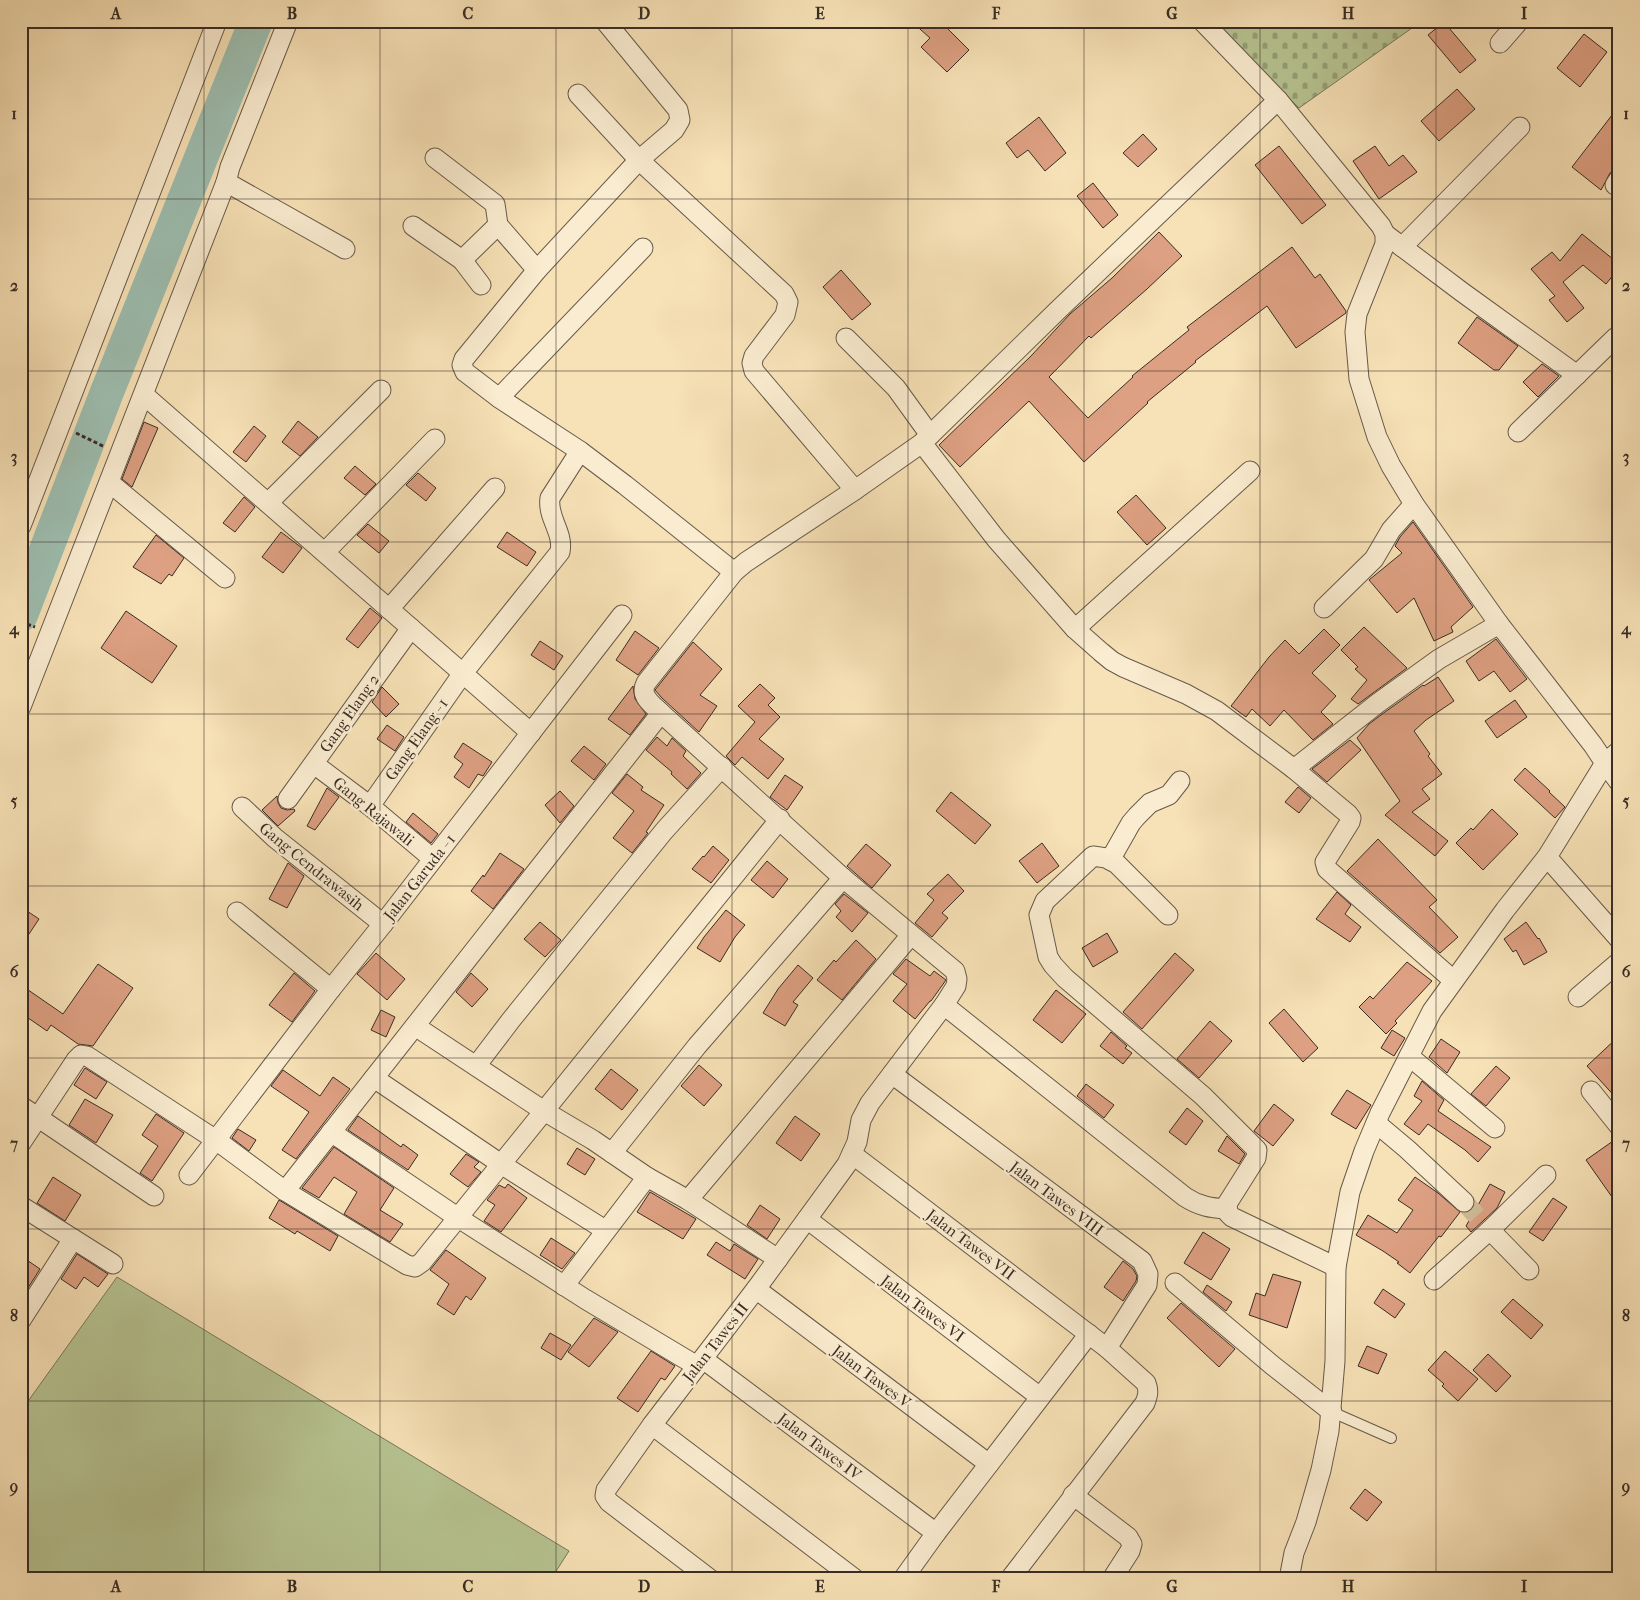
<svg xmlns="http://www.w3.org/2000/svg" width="1640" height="1600" viewBox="0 0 1640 1600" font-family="'IM FELL French Canon',serif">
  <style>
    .grass { fill: #b7c492; stroke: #78785c }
    .cemetery { fill: url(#cemetery-stones); stroke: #78785c }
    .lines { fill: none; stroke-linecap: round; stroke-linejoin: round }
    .river { stroke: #9dbdaf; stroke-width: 34 }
    .building { fill: #dda082; stroke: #392d26 }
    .minor-tunnel { stroke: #d1bd99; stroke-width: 19; stroke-dasharray: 19 9; stroke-linecap: butt }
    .service-casing { stroke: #685a4a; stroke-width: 12 }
    .minor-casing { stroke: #685a4a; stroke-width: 21 }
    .path { stroke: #392d26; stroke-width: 3; stroke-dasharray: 4 2.5; stroke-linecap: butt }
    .service { stroke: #faecd0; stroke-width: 10 }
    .minor { stroke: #faecd0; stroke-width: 19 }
    .grid { fill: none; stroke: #392d26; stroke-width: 1; stroke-opacity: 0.55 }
    .labels { text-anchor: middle; stroke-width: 5; stroke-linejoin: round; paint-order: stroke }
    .street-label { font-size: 16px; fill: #392d26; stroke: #faecd0 }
    .neatline { fill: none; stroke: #392d26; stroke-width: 2 }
    .grid-label { font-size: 16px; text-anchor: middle; font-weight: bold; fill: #392d26 }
  </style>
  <defs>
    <pattern id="cemetery-stones" width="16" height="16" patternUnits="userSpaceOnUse" patternTransform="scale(1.25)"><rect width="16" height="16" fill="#b7c492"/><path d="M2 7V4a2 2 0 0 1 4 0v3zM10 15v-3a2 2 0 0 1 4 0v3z" fill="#96a077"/></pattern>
  </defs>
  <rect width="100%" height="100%" fill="#f7e1b6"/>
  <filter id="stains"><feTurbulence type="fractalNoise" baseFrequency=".004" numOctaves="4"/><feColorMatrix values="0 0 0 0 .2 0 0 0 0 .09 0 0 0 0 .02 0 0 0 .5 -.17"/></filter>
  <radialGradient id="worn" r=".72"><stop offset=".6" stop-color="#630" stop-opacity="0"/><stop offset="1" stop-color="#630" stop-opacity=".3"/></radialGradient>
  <path class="grass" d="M117,1277l452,274 -18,28h-530v-168z"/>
  <path class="cemetery" d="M1205,21h204l3,7 -113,80z"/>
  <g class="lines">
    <path class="river" d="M21,615l86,-223 149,-371"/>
  </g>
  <g class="building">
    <path d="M911,21h29l29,29 -22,22 -26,-25 9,-9z"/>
    <path d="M1444,22l32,38 -16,13 -32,-38z"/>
    <path d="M1584,34l23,18 -27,35 -23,-19z"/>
    <path d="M1457,89l18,20 -36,32 -18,-20z"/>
    <path d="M1619,106v61l-9,6 -9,17 -29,-23z"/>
    <path d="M1039,117l27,36 -21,18 -17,-21 -11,8 -11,-15z"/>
    <path d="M1143,134l14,15 -19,18 -15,-14z"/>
    <path d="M1279,146l47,59 -24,19 -47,-59z"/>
    <path d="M1375,146l14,20 14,-11 14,17 -38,27 -26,-38z"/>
    <path d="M1093,183l25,32 -15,13 -26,-32z"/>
    <path d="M1159,232l23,24 -35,33 -56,49 -2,-2 -40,41 39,41 45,-41 -1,-1 57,-46 -2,-3 105,-80 23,31 5,-4 26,37v2l-50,35 -29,-42 -72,55 1,1 -49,40 1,1 -64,59 -55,-61 -69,66 -21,-22 92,-89 39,-42 42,-36z"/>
    <path d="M1582,234l37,30v4l-13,16 -23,-19 -20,17 21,26 -17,14 -18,-22 6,-4 -24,-27 21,-17 8,9z"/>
    <path d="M841,270l30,34 -19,16 -29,-33z"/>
    <path d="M1477,317l41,29 -19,24h-5l-36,-27z"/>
    <path d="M1542,364l17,12 -21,21 -15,-15z"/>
    <path d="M298,421l20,16 -18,19 -18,-14z"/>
    <path d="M144,422l14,6 -26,59 -10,-8z"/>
    <path d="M254,426l12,10 -20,26 -13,-10z"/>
    <path d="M355,466l21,18 -11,11 -21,-17z"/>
    <path d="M418,473l18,15 -10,13 -20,-16z"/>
    <path d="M1136,495l30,33 -19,17 -30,-33z"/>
    <path d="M244,497l11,10 -20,25 -12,-9z"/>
    <path d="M1413,522l60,85 -22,20 2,5 -19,9 -20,-43 -17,15 -28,-33 33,-27 -7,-7 5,-9z"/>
    <path d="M368,524l21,17 -10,12 -22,-18z"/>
    <path d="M281,532l21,16 -19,25 -21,-16z"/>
    <path d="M507,532l29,20 -9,14 -30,-19z"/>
    <path d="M156,535l28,23 -12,18 -3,-2 -8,10 -28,-17z"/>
    <path d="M370,608l12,10 -24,30 -12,-9z"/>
    <path d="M126,611l51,35 -25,37 -51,-35z"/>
    <path d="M1364,627l43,41 -49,36 -7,-5 16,-19 -12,-11 3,-2 -17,-17z"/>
    <path d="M1324,629l16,16 -28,28 24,23 -15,16 12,12 -20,16 -29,-30 -14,16 -18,-17 -6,8 -15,-11 38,-49 16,-17 14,14z"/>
    <path d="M635,631l24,17 -21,27 -22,-15z"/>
    <path d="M1496,639l31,40 -17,13 -16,-21 -15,10 -13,-20z"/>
    <path d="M540,641l23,15 -9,14 -23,-15z"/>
    <path d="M693,642l29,27 -22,26 17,11 -18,26 -37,-34 -7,-8z"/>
    <path d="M1438,677l16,24 -28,19 -12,11 16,23 -2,2 14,18 -20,15 8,10 -18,13 36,29 -13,15 -50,-41 15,-14 -43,-63 12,-14 16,-12 38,-27 1,1z"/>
    <path d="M760,684l15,14 -7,7 12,12 -21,22 25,20 -16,20 -26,-22 -7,8 -9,-9 29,-34 -17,-16z"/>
    <path d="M633,686l2,13 11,15 -16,21 -22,-16z"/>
    <path d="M382,687l17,17 -13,13 -14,-15z"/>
    <path d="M1515,700l12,17 -30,21 -12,-17z"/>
    <path d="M387,725l17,12 -9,14 -18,-12z"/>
    <path d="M657,737l10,9 5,-8 14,13 -3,5 18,17 -14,16 -16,-15 1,-2 -26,-22z"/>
    <path d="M1350,740l11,10 -34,32 -15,-13z"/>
    <path d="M463,743l29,19 -9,14 -5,-2 -9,14 -15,-11 9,-13 -9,-7z"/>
    <path d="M584,746l22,18 -12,16 -23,-19z"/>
    <path d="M1525,768l25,23 -1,1 16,15 -10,11 -41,-38z"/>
    <path d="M627,774l16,13 -2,3 23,15 -18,27 2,1 -16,20 -19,-15 21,-27 -22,-18z"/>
    <path d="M785,775l18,12 -16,23 -17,-13z"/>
    <path d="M1298,787l13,11 -12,15 -14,-11z"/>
    <path d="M327,788l12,9 -24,33 -8,-4z"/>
    <path d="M560,791l14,15 -14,17 -15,-18z"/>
    <path d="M951,792l40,33 -16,19 -39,-33z"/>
    <path d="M277,796l1,7 3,5 6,2 7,-1 1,2 -17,15 -16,-16z"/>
    <path d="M1492,809l26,25 -35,36 -27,-27 15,-15 2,2z"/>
    <path d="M413,813l25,21 -7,9 -25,-21z"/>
    <path d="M1378,839l59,61 -8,7 29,30 -18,16 -93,-82z"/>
    <path d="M1042,843l17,23 -22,17 -18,-22z"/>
    <path d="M866,844l25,21 -19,23 -25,-22z"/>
    <path d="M713,846l16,14 -18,23 -19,-14 11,-13 1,1z"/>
    <path d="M500,853l24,16 -31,40 -22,-18 12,-16 1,2z"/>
    <path d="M767,861l21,18 -15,19 -22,-18z"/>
    <path d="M288,863l16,13 -17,32 -18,-9z"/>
    <path d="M948,874l16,17 -22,22 6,5 -16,19 -17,-14 19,-23 -7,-6z"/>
    <path d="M1337,892l14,13 -6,9 16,13 -11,15 -34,-23z"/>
    <path d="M844,894l24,19 -16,19 -16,-15 5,-6 -6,-7z"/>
    <path d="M21,907l18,12 -18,27z"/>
    <path d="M726,910l19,15 -10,12 -15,25 -23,-14 7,-11z"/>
    <path d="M540,922l21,18 -16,17 -21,-18z"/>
    <path d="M1526,922l12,17 1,-1 8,14 -23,13 -8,-15 -3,2 -9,-13z"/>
    <path d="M1107,933l11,19 -25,15 -11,-19z"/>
    <path d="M856,940l20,19 -34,41 -25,-20 17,-20 2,2z"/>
    <path d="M376,953l29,26 -18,21 -30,-26z"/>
    <path d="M1175,953l19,17 -52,59 -19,-17z"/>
    <path d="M906,959l24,17 4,-5 12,9 -15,21h-1l-15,18 -22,-18 14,-17 -14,-10z"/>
    <path d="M1407,962l25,19 -37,40 2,2 -11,11 -27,-27 11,-11 3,3z"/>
    <path d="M98,964l35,24 -40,58 -15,-2 -27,-19 -4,6 -26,-18v-28l42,29z"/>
    <path d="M798,965l15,13 -20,24 5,3 -13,21 -22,-13 15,-24z"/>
    <path d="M294,973l21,18 -23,31 -23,-17z"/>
    <path d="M471,973l17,16 -16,18 -16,-15z"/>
    <path d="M1056,990l30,24 -24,29 -29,-23z"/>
    <path d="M1284,1009l34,39 -15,14 -34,-39z"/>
    <path d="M381,1010l14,7 -9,20 -15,-7z"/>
    <path d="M1210,1021l22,20 -33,37 -22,-19z"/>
    <path d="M1392,1030l13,8 -11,18 -13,-8z"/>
    <path d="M1111,1032l16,14 -2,2 7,5 -9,11 -23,-18z"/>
    <path d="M1619,1036v65l-32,-35z"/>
    <path d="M1441,1039l19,13 -13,21 -18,-16z"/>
    <path d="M699,1065l23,20 -18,21 -23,-20z"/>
    <path d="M1496,1066l14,12 -24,28 -15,-12z"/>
    <path d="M85,1068l22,14 -11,17 -22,-14z"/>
    <path d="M611,1069l27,21 -16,20 -27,-21z"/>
    <path d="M283,1070l37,26 13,-19 17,12 -54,70 -14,-9 27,-38 -38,-26z"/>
    <path d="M1422,1081l22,19 -6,11 53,36 -13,15 -13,-12 -37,-26 -9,11 -15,-11 18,-23 -8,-5z"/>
    <path d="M1086,1084l28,21 -10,13 -27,-22z"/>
    <path d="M1347,1090l24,15 -15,24 -25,-15z"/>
    <path d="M85,1099l28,16 -17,28 -27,-18z"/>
    <path d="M1274,1104l20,16 -21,26 -19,-15z"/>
    <path d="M1187,1108l16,13 -17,24 -17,-13z"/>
    <path d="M156,1114l28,19 -32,48 -12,-8 18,-27 -16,-11z"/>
    <path d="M358,1116l43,31 2,-3 15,11 -10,15 -60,-40z"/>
    <path d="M795,1116l25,18 -19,27 -25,-18z"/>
    <path d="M238,1129l18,11 -7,11 -17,-13z"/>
    <path d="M1227,1136l18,18 -6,10 -21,-13z"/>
    <path d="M1613,1141l6,8v58l-33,-47z"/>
    <path d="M334,1147l60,41 -14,22 23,14 -13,18 -46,-28 13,-22 -23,-15 -15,21 -17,-10z"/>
    <path d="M577,1148l18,11 -10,16 -18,-11z"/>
    <path d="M466,1154l13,8 -5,5 7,5 -13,15 -18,-13z"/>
    <path d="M53,1177l28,18 -16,26 -28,-18z"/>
    <path d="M1415,1177l23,16 22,19 -19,25 -2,-1 -29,37 -13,-10 2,-1 -16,-11 -27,-16 12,-20 29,18 16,-23 -15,-10z"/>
    <path d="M508,1184l19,14 -26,34 -17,-11 11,-16 -8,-5 12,-15 6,3z"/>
    <path d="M1490,1184l15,8 -8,16 -26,24 -5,-6z"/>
    <path d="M650,1192l46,27 -13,20 -46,-27z"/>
    <path d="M1553,1198l14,9 -24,34 -14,-9z"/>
    <path d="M279,1200l59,36 -8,15 -33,-20 -2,3 -26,-16z"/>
    <path d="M760,1205l20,14 -13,20 -20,-14z"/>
    <path d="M1203,1232l27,17 -19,31 -27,-17z"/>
    <path d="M551,1238l24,15 -13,16 -22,-14z"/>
    <path d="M716,1242l14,9 4,-7 24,15 -13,20 -38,-24z"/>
    <path d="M446,1250l40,28 -15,22 -5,-4 -12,19 -17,-11 12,-20 -19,-14z"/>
    <path d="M77,1254l31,20 -10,13 -14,-10 -8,12 -15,-10z"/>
    <path d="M21,1256l19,13 -19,30z"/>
    <path d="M1123,1261l10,8 4,7 -1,5 -13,20 -19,-14z"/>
    <path d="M1273,1274l28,8 -14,46 -38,-13 7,-22 9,3z"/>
    <path d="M1207,1285l25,17 -6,9 -23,-19z"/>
    <path d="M1383,1289l22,15 -10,14 -21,-15z"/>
    <path d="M1513,1299l30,26 -12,14 -30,-27z"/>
    <path d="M1181,1303l54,46 -16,18 -52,-49z"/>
    <path d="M594,1318l24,14 -29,35 -21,-15z"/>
    <path d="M550,1333l21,12 -10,15 -20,-12z"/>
    <path d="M1367,1346l20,8 -9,20 -20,-8z"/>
    <path d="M651,1351l24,15 -10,14 -4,-2 -23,34 -21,-14z"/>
    <path d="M1445,1351l33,28 -20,22 -16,-15 2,-2 -16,-14z"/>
    <path d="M1488,1354l23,22 -15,16 -23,-22z"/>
    <path d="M1365,1489l17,13 -15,19 -17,-13z"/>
  </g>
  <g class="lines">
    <path class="minor-tunnel" d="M1464,1202l26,28"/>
    <defs>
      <path id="service" d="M1332,1412l59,26"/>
      <g id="minor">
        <path d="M605,21l73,89 2,10 -6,10 -35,30 -102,110 -73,89 -2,6 3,7 34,26 81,53 45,34 109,87"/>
        <path d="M1202,21l76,79 103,126 4,8v10l-28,70 -2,18 4,47 18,58 14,29 23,38 85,120 94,121 12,18 -58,94 -42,53 -73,101 -52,102 -16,38 -14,41 -14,75 -1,94 -6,70 -8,39 -15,52 -12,31 -5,26"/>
        <path d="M1500,43l19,-22"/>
        <path d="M578,94l61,66 145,134 4,8 -3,13 -31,41 -2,7 2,8 101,119"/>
        <path d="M435,158l60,46 3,21 39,45"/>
        <path d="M226,182l119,67"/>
        <path d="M1615,185l4,-6"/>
        <path d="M413,226l49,34 36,-35"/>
        <path d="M1385,234l77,58 115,83"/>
        <path d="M1402,247l118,-120"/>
        <path d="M462,260l19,25"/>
        <path d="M846,338l50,50 34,47"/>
        <path d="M144,395l387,338"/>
        <path d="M499,398l144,-150"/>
        <path d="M1518,432l98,-95"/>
        <path d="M922,443l74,96 79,90 26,23 11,9 11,6 63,27 31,17 77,58 54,45 3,4 -1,4 -25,40 2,7 126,111"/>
        <path d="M110,483l115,95"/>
        <path d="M268,503l113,-113"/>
        <path d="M21,526l196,-505"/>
        <path d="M325,552l110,-113"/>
        <path d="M1324,608l50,-49 17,-29 23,-26"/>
        <path d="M389,609l106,-121"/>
        <path d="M1075,629l175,-158"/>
        <path d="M21,707l205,-525 4,-15 58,-146"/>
        <path d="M1619,751l-14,12 14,19"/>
        <path d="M314,764l56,42 63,53"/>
        <path d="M1294,769l84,-66 61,-44 60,-35"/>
        <path d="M288,799l123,-171"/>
        <path d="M370,806l93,-133 97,-121c4,-20 -13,-34 -10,-54l30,-47"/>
        <path d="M242,807l33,31 108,86"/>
        <path d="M1547,857l72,82"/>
        <path d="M1110,860l21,-37 6,-7 13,-13 19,-8 11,-14"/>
        <path d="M237,912l94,77"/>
        <path d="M1168,915l-51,-51 -11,-6 -13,-2 -48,45 -6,14 9,42 5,8 12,13 138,118 54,54 -1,8 -29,46 1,9 4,4 104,50"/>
        <path d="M1578,997l41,-35"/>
        <path d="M944,1005l241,192c14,9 25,11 42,12"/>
        <path d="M415,1026l129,85 49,29 54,37 41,23 90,59"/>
        <path d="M1409,1056l86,72"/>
        <path d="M476,1066l35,-46 153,-189 58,-64"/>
        <path d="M892,1074l250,187 6,13 -1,11 -40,63"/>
        <path d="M374,1078l127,86 104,66"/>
        <path d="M1591,1091l28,35"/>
        <path d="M21,1106l133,90"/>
        <path d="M1376,1123l31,26 57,53"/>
        <path d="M331,1132l126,85 128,82 112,67"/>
        <path d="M21,1143l55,-83 5,-5 6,1 129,84 69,51 122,74 8,2 7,-5 358,-443"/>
        <path d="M612,1153l85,-107 146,-168"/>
        <path d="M852,1154l255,194 39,35c3,8 2,12 -1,20l-135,176"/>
        <path d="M189,1175l142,-186 52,-65 239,-309"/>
        <path d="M285,1191l376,-478"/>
        <path d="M688,1200l223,-265"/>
        <path d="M21,1206l92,58"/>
        <path d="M807,1219l233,178"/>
        <path d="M1490,1230l39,40"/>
        <path d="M1434,1280l56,-50 56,-55"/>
        <path d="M1175,1283l97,82 60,47"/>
        <path d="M564,1286l83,-109"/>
        <path d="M756,1289l233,175"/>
        <path d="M21,1320l52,-81"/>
        <path d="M703,1359l233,174"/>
        <path d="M652,1425l203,154"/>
        <path d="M1073,1495l55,42 4,7 -2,7 -18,28"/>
        <path d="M710,1579l-101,-77 -4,-6 1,-6 46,-65 104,-136 91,-125 10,-22 4,-22 9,-17 74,-98 12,-19 1,-7 -2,-8 -112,-93 -182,-165c-9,-9 -22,-17 -15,-30l88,-111 12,-10 109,-72 67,-47 135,-132 221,-211"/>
        <path d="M903,1579l33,-46 153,-199"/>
      </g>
    </defs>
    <use href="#service" class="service-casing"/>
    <use href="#minor" class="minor-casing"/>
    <g class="path">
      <path d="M76,433l29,14"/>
      <path d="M21,622l14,5"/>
    </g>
    <use href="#service" class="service"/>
    <use href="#minor" class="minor"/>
  </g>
  <path class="grid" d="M204,21v1558M380,21v1558M556,21v1558M732,21v1558M908,21v1558M1084,21v1558M1260,21v1558M1436,21v1558M21,199h1598M21,371h1598M21,542h1598M21,714h1598M21,886h1598M21,1058h1598M21,1229h1598M21,1401h1598"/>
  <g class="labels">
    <g class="street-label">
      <text transform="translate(349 713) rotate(-55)" y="6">Gang Elang 2</text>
      <text transform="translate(416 739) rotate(-55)" y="6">Gang Elang - 1</text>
      <text transform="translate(374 811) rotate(39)" y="6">Gang Rajawali</text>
      <text transform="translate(312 866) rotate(39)" y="6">Gang Cendrawasih</text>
      <text transform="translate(419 877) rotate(-52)" y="6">Jalan Garuda - 1</text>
      <text transform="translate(1057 1198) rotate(37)" y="6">Jalan Tawes VIII</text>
      <text transform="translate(971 1244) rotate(37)" y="6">Jalan Tawes VII</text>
      <text transform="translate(923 1308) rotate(37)" y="6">Jalan Tawes VI</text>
      <text transform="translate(715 1342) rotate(-52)" y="6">Jalan Tawes II</text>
      <text transform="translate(872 1376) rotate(37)" y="6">Jalan Tawes V</text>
      <text transform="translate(820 1446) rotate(37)" y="6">Jalan Tawes IV</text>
    </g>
  </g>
  <rect width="1640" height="1600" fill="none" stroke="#f7e1b6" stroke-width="55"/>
  <rect x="28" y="28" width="1584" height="1544" class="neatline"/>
  <g class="grid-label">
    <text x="116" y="19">A</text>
    <text x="292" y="19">B</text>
    <text x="468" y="19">C</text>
    <text x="644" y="19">D</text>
    <text x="820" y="19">E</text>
    <text x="996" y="19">F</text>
    <text x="1172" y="19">G</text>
    <text x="1348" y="19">H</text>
    <text x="1524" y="19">I</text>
    <text x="14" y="119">1</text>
    <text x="1626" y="119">1</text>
    <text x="14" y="291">2</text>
    <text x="1626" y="291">2</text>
    <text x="14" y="462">3</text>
    <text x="1626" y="462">3</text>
    <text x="14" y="634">4</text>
    <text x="1626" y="634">4</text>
    <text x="14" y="806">5</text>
    <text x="1626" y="806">5</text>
    <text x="14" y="977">6</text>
    <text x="1626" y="977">6</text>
    <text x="14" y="1149">7</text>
    <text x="1626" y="1149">7</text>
    <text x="14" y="1321">8</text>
    <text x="1626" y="1321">8</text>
    <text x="14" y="1492">9</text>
    <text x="1626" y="1492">9</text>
    <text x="116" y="1592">A</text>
    <text x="292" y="1592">B</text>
    <text x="468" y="1592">C</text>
    <text x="644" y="1592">D</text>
    <text x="820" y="1592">E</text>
    <text x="996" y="1592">F</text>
    <text x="1172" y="1592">G</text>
    <text x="1348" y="1592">H</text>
    <text x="1524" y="1592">I</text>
  </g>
  <rect width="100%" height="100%" filter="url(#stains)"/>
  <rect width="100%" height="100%" fill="url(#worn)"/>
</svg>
